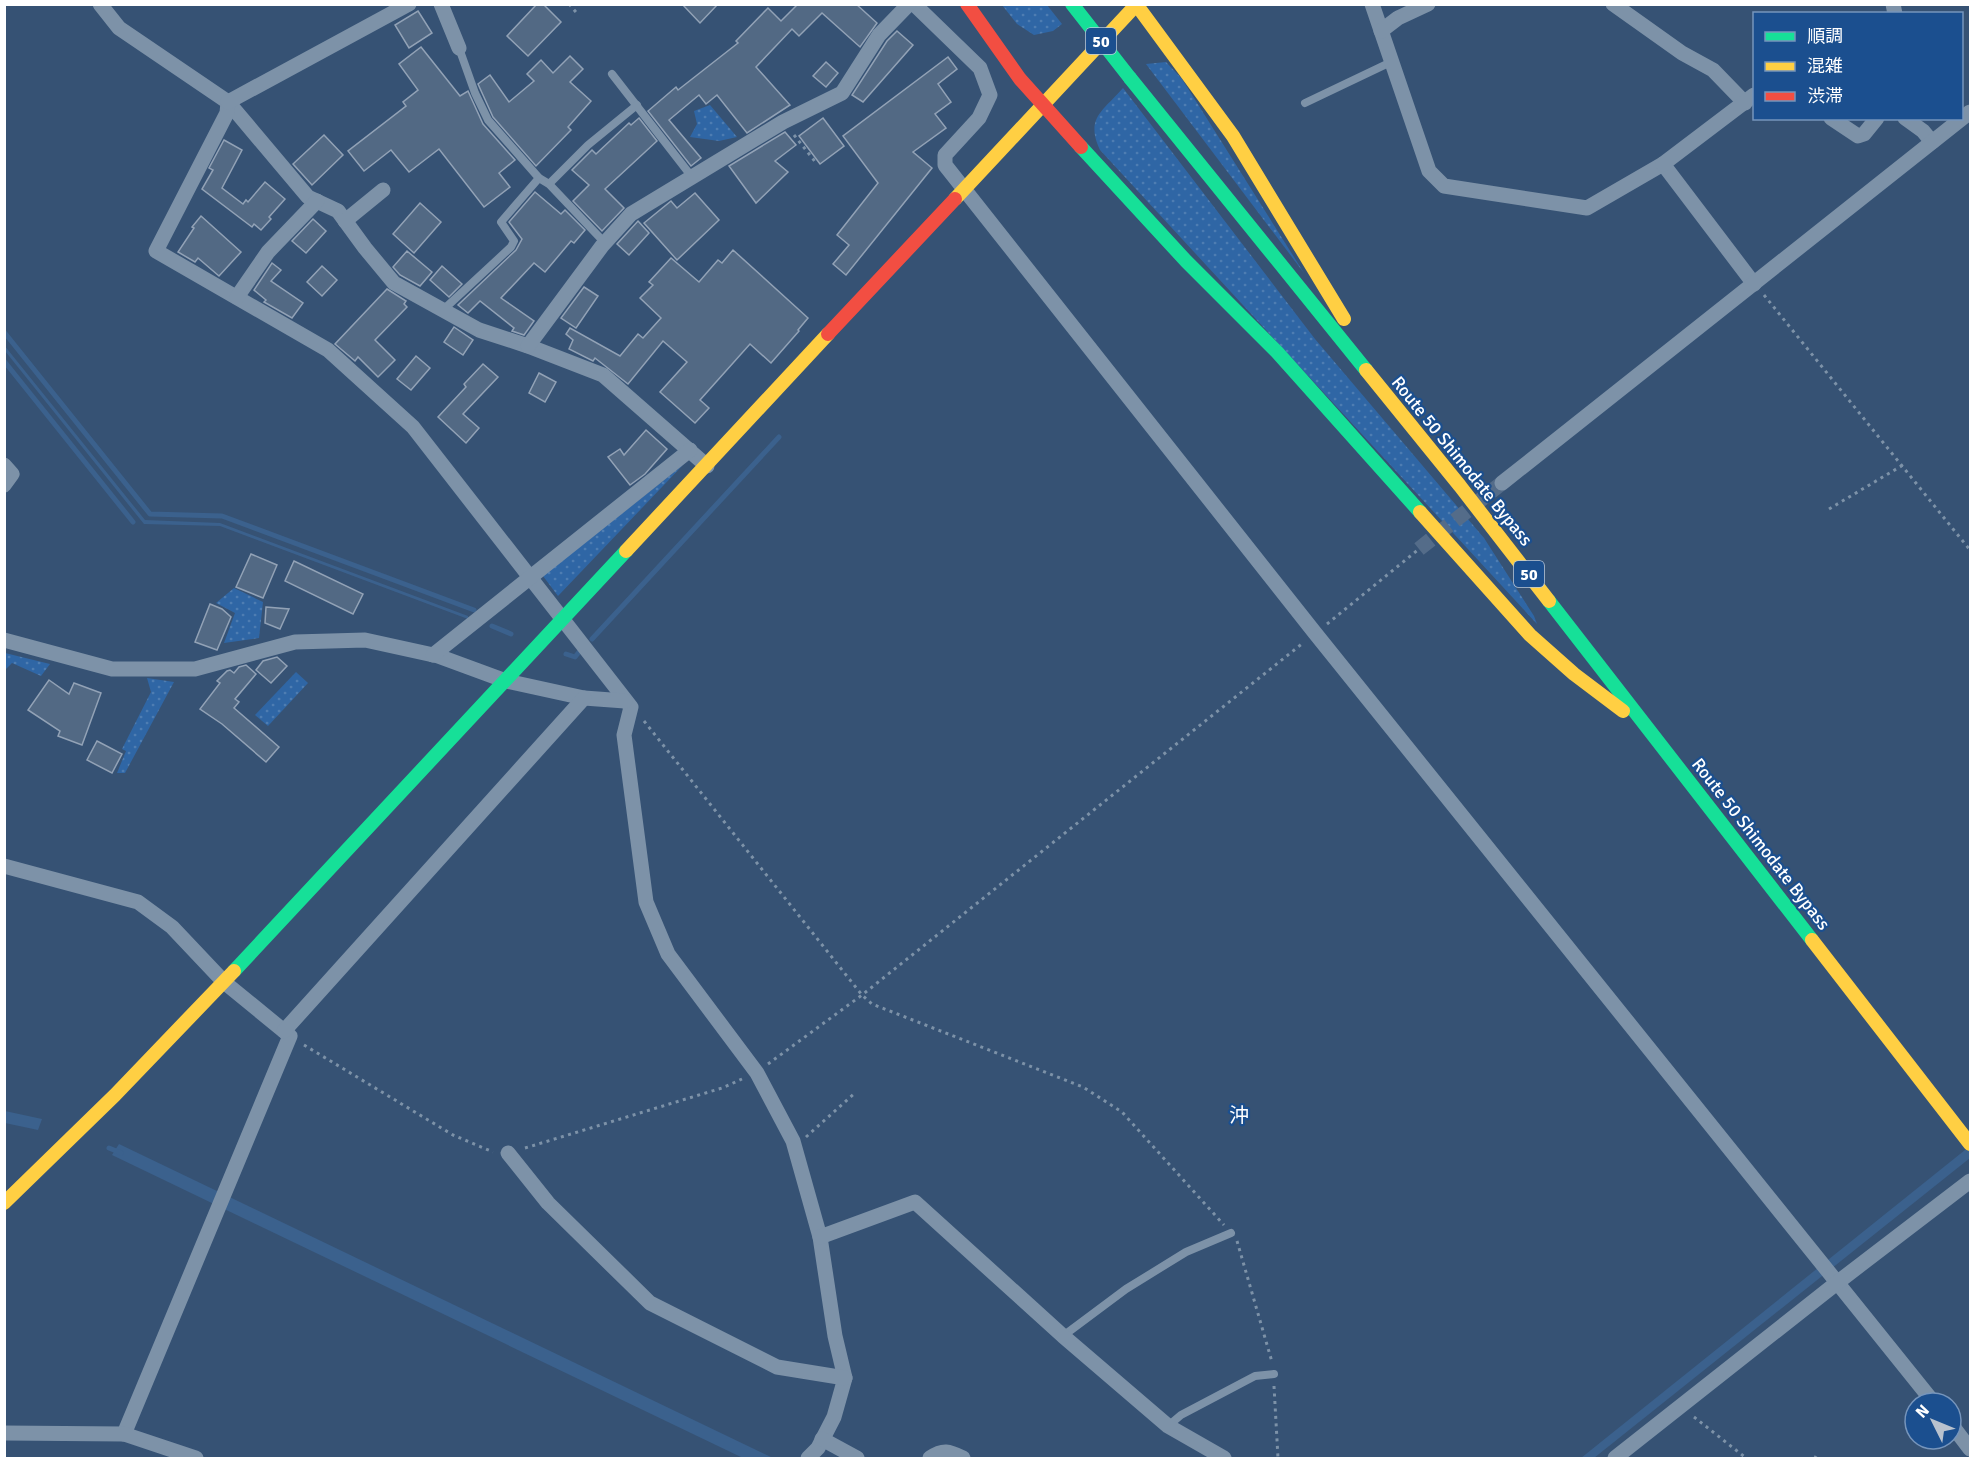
<svg xmlns="http://www.w3.org/2000/svg" width="1975" height="1463" viewBox="0 0 1975 1463" font-family="Signika,'Noto Sans JP',sans-serif">
  <style>
    .grass { fill: url(#grass-dots) }
    .water { fill: #3b618d }
    .lines { fill: none; stroke-linecap: round; stroke-linejoin: round }
    .stream { stroke: #3b618d; stroke-width: 5 }
    .building { fill: #526984; stroke: #92a2b6; stroke-width: 1.5 }
    .street-tunnel { stroke: #546c89; stroke-width: 15; stroke-dasharray: 15 8; stroke-linecap: butt }
    .path { stroke: #7d92a8; stroke-width: 3; stroke-dasharray: 3 4.5; stroke-linecap: butt }
    .lane { stroke: #7d92a8; stroke-width: 8 }
    .street { stroke: #7d92a8; stroke-width: 15 }
    .fast { stroke: #16e098; stroke-width: 14 }
    .slow { stroke: #ffcf43; stroke-width: 14 }
    .jam { stroke: #f24e42; stroke-width: 14 }
    .fast-bridge { stroke: #16e098; stroke-width: 14 }
    .labels { text-anchor: middle; stroke-width: 4.5; stroke-linejoin: round; paint-order: stroke }
    .shield { fill: #1b4f8f; stroke: #bbcadd; stroke-width: 1.5 }
    .shield-label { font-size: 16px; font-weight: bold; fill: #fff }
    .street-label { font-size: 18px; fill: #fff; stroke: #1b4f8f }
    .neighbourhood-label { font-size: 20px; fill: #fff; stroke: #1b4f8f }
  </style>
  <defs>
    <pattern id="grass-dots" width="8" height="8" patternUnits="userSpaceOnUse" patternTransform="scale(1.5)"><rect width="8" height="8" fill="#2f66a5"/><path d="M2 2h.1M6 6h.1" fill="none" stroke="#4e7db2" stroke-width="1.8" stroke-linecap="round"/></pattern>
  </defs>
  <rect width="100%" height="100%" fill="#365274"/>
  <g class="grass">
    <path d="M1002,5h45l15,19 -9,7 -19,4 -17,-11z"/>
    <path d="M1166,62l16,17 122,194 -158,-209z"/>
    <path d="M1123,88l192,251 169,199 50,78 3,8 -437,-474c-15,-32 3,-39 23,-62z"/>
    <path d="M710,105l27,32 -18,4 -29,-4 7,-13 -3,-13z"/>
    <path d="M683,465l-125,131 -15,-20z"/>
    <path d="M234,588l29,14 -4,36 -35,5 11,-30 -19,-10z"/>
    <path d="M4,653h1l45,11 -9,12 -29,-13 -7,7z"/>
    <path d="M296,672l12,11 -40,43 -13,-11z"/>
    <path d="M147,678l27,4 -49,91h-8l9,-22 -4,-2 29,-57z"/>
  </g>
  <g class="water">
    <path d="M4,345l141,175 75,3 248,93v3l-248,-93 -76,-2 -139,-173z"/>
    <path d="M5,1111l37,8 -4,11 -33,-7z"/>
    <path d="M119,1144l654,314h-30l-631,-303z"/>
    <path d="M1970,1146v12l-376,300h-13z"/>
  </g>
  <g class="lines">
    <g class="stream">
      <path d="M4,332l146,182 72,2 252,94"/>
      <path d="M4,361l129,161"/>
      <path d="M492,626l19,8"/>
      <path d="M592,639l187,-202"/>
      <path d="M566,654l9,3 4,-5"/>
      <path d="M109,1148l12,5"/>
    </g>
  </g>
  <g class="building">
    <path d="M537,4h6l18,18 -33,34 -21,-20z"/>
    <path d="M682,4h36l-18,19z"/>
    <path d="M798,4h58l21,19 -17,24 -38,-34 -23,23 -7,-7 -36,38 34,38 -43,28 -30,-38 -11,9 -7,-9 -30,25 32,38 -10,8 -43,-55 28,-24 2,3 60,-47 -2,-2 32,-33 13,13z"/>
    <path d="M418,11l14,22 -23,15 -14,-23z"/>
    <path d="M897,31l16,14 -50,57 -11,-7 35,-54z"/>
    <path d="M421,47l39,49 8,-5 15,33 32,36 -16,13 11,14 -26,20 -45,-58 -30,23 -18,-22 -27,21 -16,-20 58,-45 -3,-4 15,-12 -19,-26z"/>
    <path d="M570,56l13,13 -13,13 21,19 -23,26 3,3 -35,36 -43,-49 -15,-33 12,-9 19,27 25,-21 -7,-7 14,-14 12,13z"/>
    <path d="M948,57l9,12 -19,15 13,18 -16,12 11,14 -33,24 19,16 -86,107 -13,-11 16,-19 -12,-10 41,-52 -35,-47z"/>
    <path d="M826,62l12,11 -12,14 -13,-11z"/>
    <path d="M639,118l18,23 -52,48 19,19 -22,23 -29,-30 16,-16 -17,-15 20,-20 4,4 33,-31 2,2z"/>
    <path d="M823,118l21,28 -24,18 -21,-28z"/>
    <path d="M785,132l11,13 -21,16 13,11 -32,31 -27,-37z"/>
    <path d="M324,135l19,20 -31,30 -19,-21z"/>
    <path d="M224,140l18,10 -20,38 21,16 3,-4 2,2 17,-20 20,17 -16,18 2,2 -10,11 -7,-6 -2,3 -50,-38 11,-19 -4,-2z"/>
    <path d="M535,192l26,22 4,-4 20,20 -11,13 -3,-2 -26,31 -11,-9 -33,35 33,23 -10,14 -12,-4 2,-3 -34,-27 -12,12 -10,-8 58,-55 6,-11 -13,-17z"/>
    <path d="M695,193l24,27 -42,40 -33,-37 27,-22 6,7z"/>
    <path d="M420,203l21,19 -27,31 -21,-19z"/>
    <path d="M201,216l40,36 -22,24 -21,-18 -3,4 -17,-10 16,-24 -2,-1z"/>
    <path d="M313,219l13,12 -20,22 -14,-12z"/>
    <path d="M638,221l11,12 -20,22 -12,-11z"/>
    <path d="M733,250l75,68 -10,12 1,1 -28,32 -21,-19 -50,56 9,8 -14,15 -35,-31 27,-30 -24,-21 -35,43 -33,-26 -2,3 -24,-12 4,-9 -7,-6 4,-6 50,28 18,-22 5,4 18,-20 -21,-20 13,-13 -4,-3 22,-24 28,24 19,-22 4,3z"/>
    <path d="M407,251l25,21 -12,14 -20,-11 -7,-8z"/>
    <path d="M272,263l9,7 -10,11 32,22 -11,15 -28,-16 2,-2 -12,-10z"/>
    <path d="M322,266l15,14 -15,16 -15,-14z"/>
    <path d="M442,266l20,18 -13,13 -19,-17z"/>
    <path d="M584,287l14,9 -22,32 -15,-10z"/>
    <path d="M387,289l19,12 -2,3 3,3 -32,33 20,20 -17,17 -20,-20 -3,4 -20,-17z"/>
    <path d="M454,327l19,13 -10,15 -19,-13z"/>
    <path d="M416,356l14,12 -19,22 -14,-11z"/>
    <path d="M483,364l15,13 -35,37 16,14 -13,15 -28,-26 28,-30 -2,-3z"/>
    <path d="M539,373l17,9 -11,20 -16,-9z"/>
    <path d="M646,430l21,19 -22,25 -15,11 -22,-28 12,-8 4,6z"/>
    <path d="M251,554l26,11 -14,33 -27,-11z"/>
    <path d="M294,561l69,33 -10,20 -68,-33z"/>
    <path d="M210,604l12,5 9,8 -14,33 -22,-8z"/>
    <path d="M266,607l23,2 -9,20 -15,-6z"/>
    <path d="M277,657l10,9 -16,17 -15,-13 7,-9z"/>
    <path d="M246,665l10,9 -21,25 4,3 -5,6 45,39 -13,15 -44,-38 -22,-15 20,-26 -3,-2 10,-10 3,-1 4,3 5,-6z"/>
    <path d="M49,680l20,14 5,-11 27,10 -19,52 -24,-9 2,-5 -32,-21z"/>
    <path d="M97,741l25,13 -10,19 -25,-13z"/>
  </g>
  <g class="lines">
    <path class="street-tunnel" d="M1419,549l83,-66"/>
    <g class="path">
      <path d="M569,4l7,8"/>
      <path d="M794,135l23,29"/>
      <path d="M1764,295l206,255"/>
      <path d="M1829,509l74,-44"/>
      <path d="M1327,624l92,-75"/>
      <path d="M644,721l218,274 10,9 211,83 39,25 102,113"/>
      <path d="M304,1045l149,90 40,17"/>
      <path d="M768,1064l94,-69 441,-352"/>
      <path d="M806,1137l50,-45"/>
      <path d="M525,1148l197,-60 20,-9"/>
      <path d="M1237,1241l35,121"/>
      <path d="M1274,1386l4,72"/>
      <path d="M1694,1417l52,41"/>
      <path d="M1815,1458l1,-2"/>
    </g>
    <g class="lane">
      <path d="M459,48l16,45 13,27 51,58 10,6 56,59"/>
      <path d="M612,74l80,103"/>
      <path d="M1305,103l86,-41"/>
      <path d="M549,184l39,-39 49,-40"/>
      <path d="M443,310l68,-63 3,-6 -13,-19 38,-44"/>
      <path d="M1063,1336l63,-47 60,-37 45,-19"/>
      <path d="M1168,1426l13,-11 74,-39 19,-2"/>
    </g>
    <g class="street">
      <path d="M100,4l19,24 109,74 80,95 30,14 27,37 29,35 85,47 49,16 75,29 104,91"/>
      <path d="M441,4l18,44"/>
      <path d="M914,4l66,64 10,27 -11,23 -34,37v10l370,468 619,770"/>
      <path d="M1372,4l57,167 15,15 143,22 76,-44 91,120"/>
      <path d="M1613,4l69,49 31,17 32,33"/>
      <path d="M1893,4l2,10"/>
      <path d="M1381,31l17,-13 30,-14"/>
      <path d="M228,102l-1,11 -71,138 172,99 85,77 218,280 -7,28 22,167 22,52 89,119 36,68 27,96 15,99 10,42 -11,39 -16,31 -10,10"/>
      <path d="M228,102l181,-98"/>
      <path d="M1831,118l27,18 6,-2 13,-16"/>
      <path d="M1905,118l18,13 9,11"/>
      <path d="M1663,164l91,-69"/>
      <path d="M345,221l38,-31"/>
      <path d="M237,297l31,-45 49,-51"/>
      <path d="M528,346l74,-100 29,-32 152,-92 59,-29 37,-58 30,-31"/>
      <path d="M4,465l8,9 -8,11"/>
      <path d="M1502,483l468,-371"/>
      <path d="M4,640l108,29h83l100,-27 70,-2 73,16 68,25 78,17 41,3"/>
      <path d="M433,655l257,-205"/>
      <path d="M4,866l134,36 34,25 52,55 66,54 -166,398"/>
      <path d="M284,1031l300,-333"/>
      <path d="M508,1153l40,50 102,100 127,64 68,11"/>
      <path d="M820,1237l95,-35 148,134 105,90 56,32"/>
      <path d="M1951,1424l19,25"/>
      <path d="M4,1433l120,1 72,24"/>
      <path d="M822,1439l35,19"/>
      <path d="M930,1458c13,-9 19,-7 33,0"/>
      <path d="M1615,1458l223,-176 132,-101"/>
    </g>
    <g class="fast">
      <path d="M1130,78l236,292"/>
      <path d="M1081,147l105,114 91,91 143,160"/>
      <path d="M1549,601l263,339"/>
      <path d="M234,971l392,-420"/>
    </g>
    <g class="slow">
      <path d="M1136,4l97,132 111,183"/>
      <path d="M955,199l182,-195"/>
      <path d="M1366,370l94,116 89,115"/>
      <path d="M1420,512l110,123 44,39 49,37"/>
      <path d="M626,551l202,-217"/>
      <path d="M1812,940l158,204"/>
      <path d="M4,1203l111,-108 119,-124"/>
    </g>
    <g class="jam">
      <path d="M967,4l53,75 61,68"/>
      <path d="M828,334l127,-135"/>
    </g>
    <path class="fast-bridge" d="M1072,4l58,74"/>
  </g>
  <g class="labels">
    <g class="shield">
      <rect x="1086" y="28" width="30" height="26" rx="4.5"/>
      <rect x="1514" y="561" width="30" height="26" rx="4.5"/>
    </g>
    <g class="shield-label">
      <text x="1101" y="47">50</text>
      <text x="1529" y="580">50</text>
    </g>
    <g class="street-label">
      <text transform="translate(1462 461) rotate(51)" y="6">Route 50 Shimodate Bypass</text>
      <text transform="translate(1761 844) rotate(52)" y="6">Route 50 Shimodate Bypass</text>
    </g>
    <g class="neighbourhood-label">
      <text x="1239" y="1122">沖</text>
    </g>
  </g>
  <rect width="1975" height="1463" fill="none" stroke="#ffffff" stroke-width="12"/>
  <rect x="1753" y="12" width="210" height="108" fill="#1b4f8f" stroke="#7695bc" stroke-width="1.5"/>
  <rect x="1765" y="32" width="30" height="9" fill="#16e098" stroke="#7695bc" stroke-width="1.5"/>
  <text x="1807" y="42" font-size="18" fill="#ffffff">順調</text>
  <rect x="1765" y="62" width="30" height="9" fill="#ffcf43" stroke="#7695bc" stroke-width="1.5"/>
  <text x="1807" y="72" font-size="18" fill="#ffffff">混雑</text>
  <rect x="1765" y="92" width="30" height="9" fill="#f24e42" stroke="#7695bc" stroke-width="1.5"/>
  <text x="1807" y="102" font-size="18" fill="#ffffff">渋滞</text>
  <g transform="translate(1933 1421) rotate(313)"><circle r="28" fill="#1b4f8f" stroke="#7695bc" stroke-width="1.5"/>
  <path d="M0-4.5L10 22L0 15L-10 22Z" fill="#b9c2ce"/>
  <text y="-9" font-size="16" font-weight="bold" text-anchor="middle" fill="#ffffff">N</text>
  </g>
</svg>
